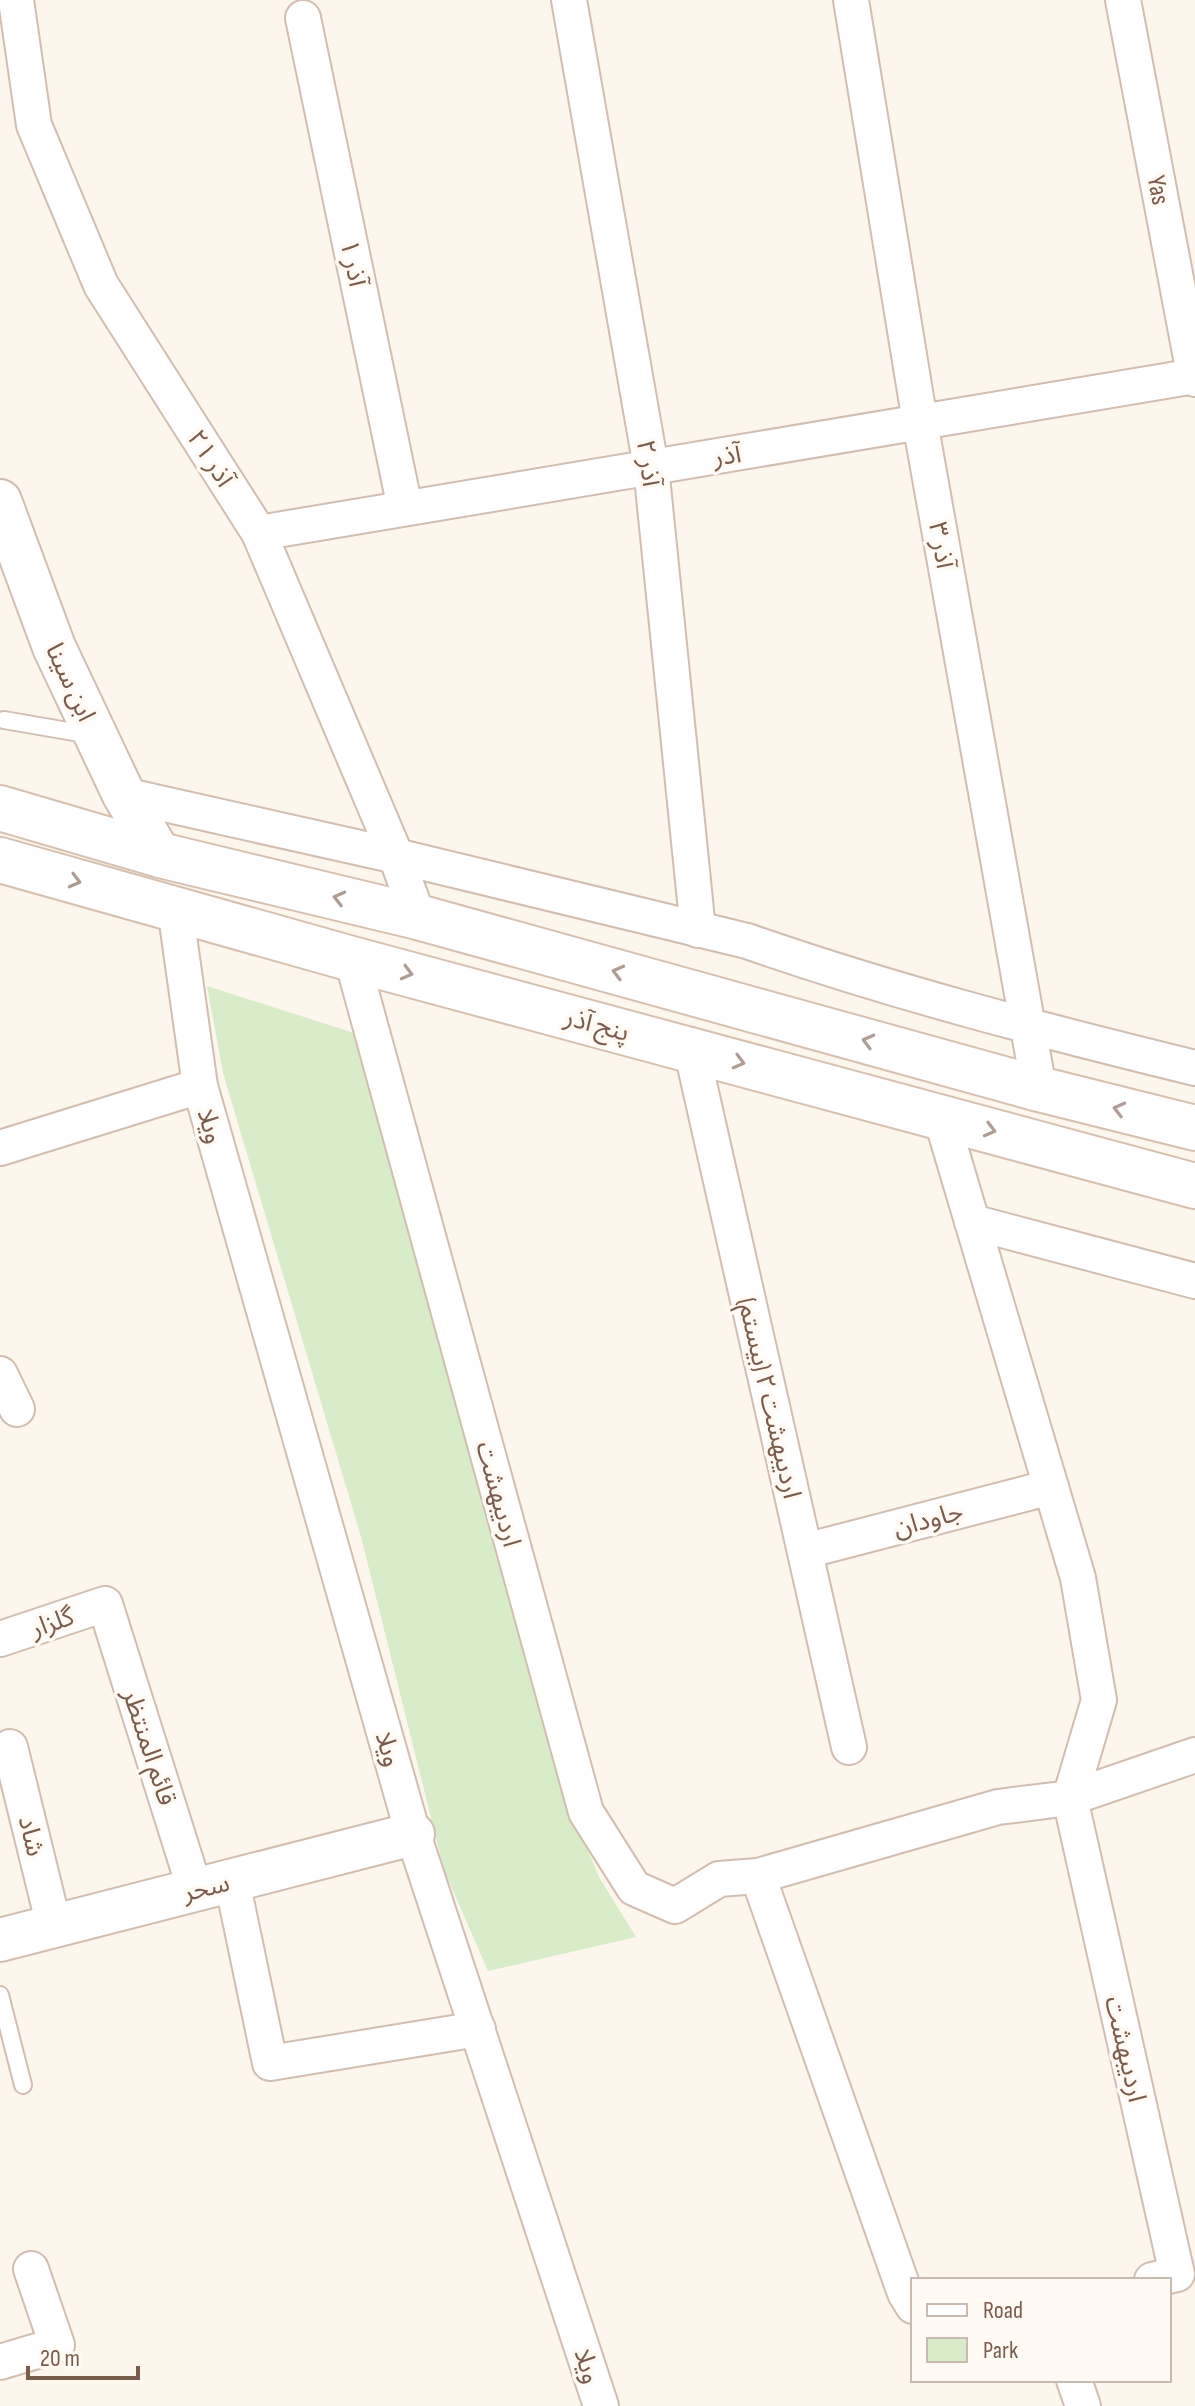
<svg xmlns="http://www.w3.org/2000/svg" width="1195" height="2406" viewBox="0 0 1195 2406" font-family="'Sofia Sans Condensed','Noto Sans Arabic',sans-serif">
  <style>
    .green { fill: #d8ecc9 }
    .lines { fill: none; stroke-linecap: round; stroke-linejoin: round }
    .service-casing { stroke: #d1beb0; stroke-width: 20 }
    .minor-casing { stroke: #d1beb0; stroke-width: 38 }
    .tertiary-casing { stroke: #d1beb0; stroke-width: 46 }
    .secondary-casing { stroke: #d6c0b0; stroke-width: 48 }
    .service { stroke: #fff; stroke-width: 16 }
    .minor { stroke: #fff; stroke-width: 34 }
    .tertiary { stroke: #fff; stroke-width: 42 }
    .secondary { stroke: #fff; stroke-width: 44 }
    .oneway { stroke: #af9d94 }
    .labels { text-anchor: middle; stroke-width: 7; stroke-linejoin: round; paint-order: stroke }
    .street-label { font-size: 26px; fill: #7a5c4d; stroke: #fffaf3 }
  </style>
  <rect width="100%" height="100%" fill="#fdf6ec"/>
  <path class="green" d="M207,986l163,52 198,765 31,74 37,60 -148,34 -44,-101 -83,-333 -138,-464z"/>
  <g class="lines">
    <defs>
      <g id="service">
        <path d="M4,720l87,15"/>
        <path d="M0,1995l23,90"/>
      </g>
      <g id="minor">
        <path d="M16,0l18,125 67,160 158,248 137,323 22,61"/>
        <path d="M569,0l82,467 47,463"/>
        <path d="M851,0l69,422 119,667"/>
        <path d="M1123,0l72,379"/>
        <path d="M303,18l102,490"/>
        <path d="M259,533l936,-157"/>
        <path d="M124,795l272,61 351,85c146,51 297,90 448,127"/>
        <path d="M175,908l25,178 213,748 188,572"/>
        <path d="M352,959l234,853 48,76 41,18 44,-27 39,-3 240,-69 72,-9 29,-98 -21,-122 -137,-461"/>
        <path d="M691,1048l158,699"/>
        <path d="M0,1148l200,-62"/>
        <path d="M972,1222l223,59"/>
        <path d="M0,1374l17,35"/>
        <path d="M805,1551l246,-64"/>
        <path d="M0,1639l105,-35 90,286"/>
        <path d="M10,1747l44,179"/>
        <path d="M758,1876l147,417 8,13"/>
        <path d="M232,1881l38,182 208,-34"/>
        <path d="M1152,2280l25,-6 -107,-476 125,-43"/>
        <path d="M0,2362l57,-17 -26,-76"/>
        <path d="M1074,2380l9,26"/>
      </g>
      <g id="tertiary">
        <path d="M0,501l54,146 70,148 36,60"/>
        <path d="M0,1940l413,-106"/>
      </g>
      <g id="secondary">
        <path d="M0,808l160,47 258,62 621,172 156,39"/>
        <path d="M0,860l352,99 843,227"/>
      </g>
    </defs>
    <use href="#service" class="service-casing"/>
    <use href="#minor" class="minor-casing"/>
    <use href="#tertiary" class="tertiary-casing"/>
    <use href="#secondary" class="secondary-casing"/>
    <use href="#service" class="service"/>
    <use href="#minor" class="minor"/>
    <use href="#tertiary" class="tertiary"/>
    <use href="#secondary" class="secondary"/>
  </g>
  <defs><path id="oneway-chevron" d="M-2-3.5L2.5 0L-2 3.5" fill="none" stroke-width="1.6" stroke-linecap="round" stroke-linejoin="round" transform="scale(2)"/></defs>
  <g class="oneway">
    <use href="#oneway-chevron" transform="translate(75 881) rotate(15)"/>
    <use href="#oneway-chevron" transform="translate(339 898) rotate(-166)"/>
    <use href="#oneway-chevron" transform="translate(618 972) rotate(-165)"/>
    <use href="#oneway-chevron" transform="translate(407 973) rotate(15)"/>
    <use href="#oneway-chevron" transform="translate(868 1041) rotate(-165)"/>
    <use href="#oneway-chevron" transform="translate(739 1062) rotate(15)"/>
    <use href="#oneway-chevron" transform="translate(1119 1109) rotate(-166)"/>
    <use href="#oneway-chevron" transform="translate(990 1130) rotate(15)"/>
  </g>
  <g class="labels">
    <g class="street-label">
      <text transform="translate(1159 190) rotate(79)" y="9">Yas</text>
      <text transform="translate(354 263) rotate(78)" y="9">آذر ۱</text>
      <text transform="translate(727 455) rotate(-9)" y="9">آذر</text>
      <text transform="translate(211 458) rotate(57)" y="9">آذر ۲۱</text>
      <text transform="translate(649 463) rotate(82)" y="9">آذر ۲</text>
      <text transform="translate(942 545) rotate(80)" y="9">آذر ۳</text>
      <text transform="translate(71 682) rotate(65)" y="9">ابن سینا</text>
      <text transform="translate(597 1024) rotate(15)" y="9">پنج آذر</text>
      <text transform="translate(211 1126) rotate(74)" y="9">ویلا</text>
      <text transform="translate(770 1398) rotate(77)" y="9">اردیبهشت ۲ (بیستم)</text>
      <text transform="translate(499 1494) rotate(75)" y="9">اردیبهشت</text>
      <text transform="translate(928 1519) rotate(-15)" y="9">جاودان</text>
      <text transform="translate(52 1622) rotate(-19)" y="9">گلزار</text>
      <text transform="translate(150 1747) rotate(72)" y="9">قائم المنتظر</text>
      <text transform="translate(389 1749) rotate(74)" y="9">ویلا</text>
      <text transform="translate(32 1836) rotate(76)" y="9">شاد</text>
      <text transform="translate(206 1887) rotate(-14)" y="9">سحر</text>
      <text transform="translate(1126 2049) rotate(77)" y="9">اردیبهشت</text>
      <text transform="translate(588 2366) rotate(73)" y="9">ویلا</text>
    </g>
  </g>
  <rect x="911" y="2278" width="260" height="104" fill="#fffaf3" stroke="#cabbb1" stroke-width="2"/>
  <rect x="927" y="2304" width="40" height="12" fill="#ffffff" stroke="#cabbb1" stroke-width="2"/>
  <text x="983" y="2318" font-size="24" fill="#7a5c4d">Road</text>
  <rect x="927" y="2338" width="40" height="24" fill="#d8ecc9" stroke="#cabbb1" stroke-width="2"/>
  <text x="983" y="2358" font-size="24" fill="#7a5c4d">Park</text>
  <path d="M28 2366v12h110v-12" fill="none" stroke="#7a5c4d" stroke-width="4"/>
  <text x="40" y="2366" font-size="24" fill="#7a5c4d" stroke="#fffaf3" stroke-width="6" paint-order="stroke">20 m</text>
</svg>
